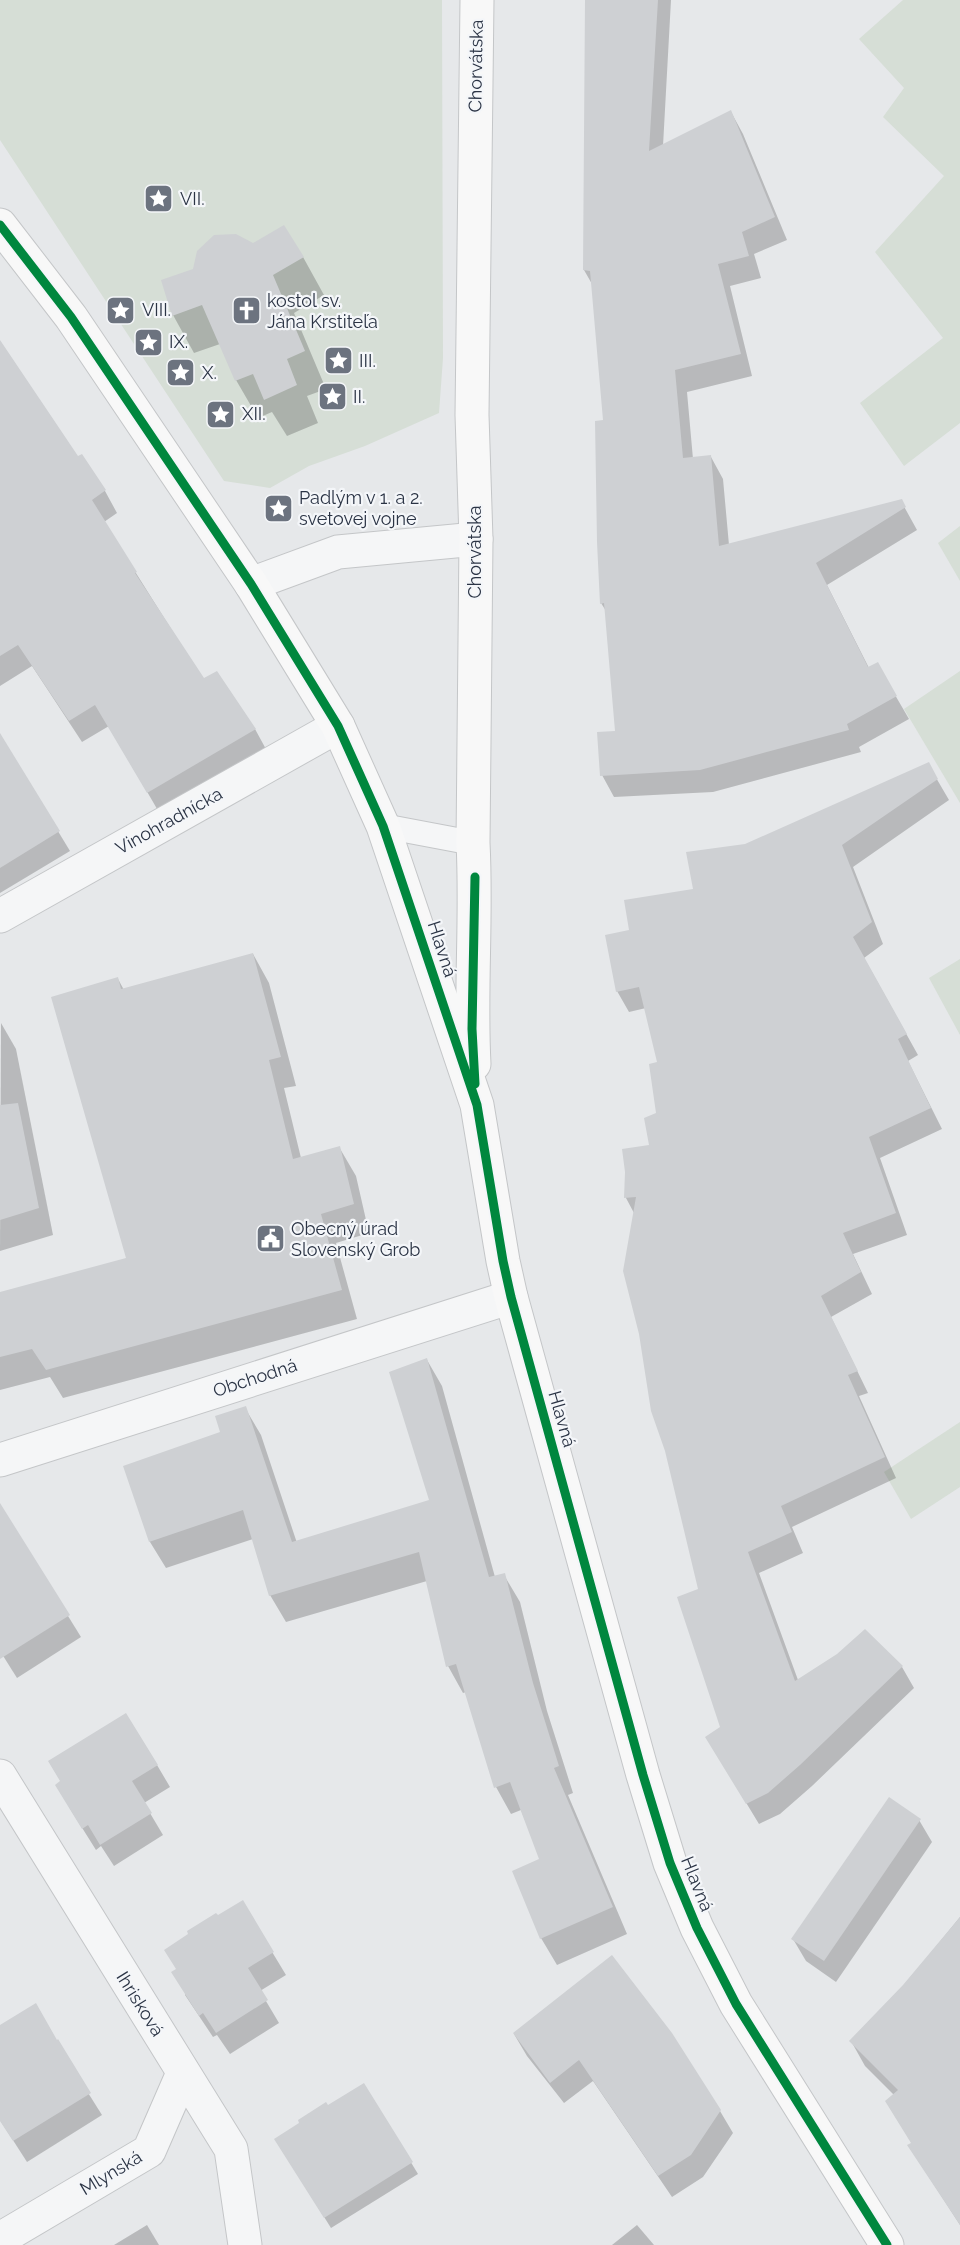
<svg xmlns="http://www.w3.org/2000/svg" width="960" height="2245" viewBox="0 0 960 2245" font-family="Raleway,sans-serif">
  <style>
    .green { fill: #d6ded6 }
    .shadow { fill: #0003 }
    .building { fill: #ced0d3 }
    .lines { fill: none; stroke-linecap: round; stroke-linejoin: round }
    .lane-casing { stroke: #c4c6c8; stroke-width: 26 }
    .street-casing { stroke: #c4c6c8; stroke-width: 35 }
    .secondary-casing { stroke: #c4c6c8; stroke-width: 35 }
    .lane { stroke: #f5f6f7; stroke-width: 24 }
    .street { stroke: #f5f6f7; stroke-width: 33 }
    .secondary { stroke: #f8f8f8; stroke-width: 33 }
    .cycleway-casing { stroke: #f4f6f9; stroke-width: 13 }
    .cycleway { stroke: #00873e; stroke-width: 9 }
    .labels { text-anchor: middle; stroke-width: 4.5; stroke-linejoin: round; paint-order: stroke }
    .street-label { font-size: 18px; fill: #2b3445; stroke: #f4f6f9 }
    .poi-label { font-size: 18px; fill: #2b3445; stroke: #f4f6f9; text-anchor: start }
  </style>
  <rect width="100%" height="100%" fill="#e6e8ea"/>
  <g class="green">
    <path d="M0,0h442l1,358 -4,55 -74,33 -56,20 -39,22 -46,-7 -224,-341z"/>
    <path d="M903,0h57v423l-56,43 -44,-63 83,-65 -68,-86 69,-76 -61,-59 21,-29 -45,-49z"/>
    <path d="M960,526v55l-22,-38z"/>
    <path d="M960,671v132l-56,-94z"/>
    <path d="M960,959v76l-31,-57z"/>
    <path d="M960,1422v65l-49,32 -27,-47z"/>
  </g>
  <g class="shadow">
    <path d="M587,0h84l-8,146 68,-34 12,22 44,106 -33,14 7,24 -31,8 22,90 -65,16 6,67 18,-2 12,22 6,66 172,-44 16,29 -90,55 42,83 8,-4 32,55 -50,28 2,5 -148,40 -99,5 -12,-22 15,-43 -11,-121 -5,-8 4,-182 -13,-137 -8,-14z"/>
    <path d="M254,245l49,12 21,38 -30,18 32,76 -19,7 11,27 -31,13 -15,-24 -14,6 -22,-38 -16,-36 -26,9 -21,-38 21,-44z"/>
    <path d="M0,344l78,114 3,-2 24,35 12,22 -13,9 99,158 52,49 12,22 -107,63 -51,-88 -27,16 -50,-76 -32,20z"/>
    <path d="M13,757l57,94 -70,42v-128z"/>
    <path d="M928,764l21,36 -96,67 30,77 -19,14 54,97 -10,6 34,68 -62,29 27,77 -54,19 19,40 -41,23 37,76 -9,3 37,82 -104,49 11,26 -44,20 39,107 104,-13 12,21 -102,98 -32,28 -21,10 -40,-66 3,-30 -22,-138 -60,-257 -6,-120 -8,-15v-26l25,-25 6,-34 2,-50 -13,-55 -17,4 -12,-21 14,-60 64,-41 51,-45z"/>
    <path d="M253,954l16,29 27,103 -12,2 17,70 38,-11 17,29 13,57 -33,10 21,76 -294,79 -13,-21 -50,13v-96l128,-35 -10,-280 6,11z"/>
    <path d="M1,1023l15,26 37,186 -53,16z"/>
    <path d="M427,1360l15,26 53,191 9,-2 16,27 27,109 26,82 -5,2 59,139 -70,31 -16,-27v-78l-20,-50 -10,4 -15,-27 -30,-95 -3,1 -15,-27 -21,-85 -141,41 -16,-27 -17,-56 -87,29 -16,-26 -25,-75 96,-34 24,-25 16,27 36,108 134,-42z"/>
    <path d="M0,1521l68,95 13,21 -64,41 -17,-27z"/>
    <path d="M157,1765l13,22 -26,16 19,32 -49,31 -13,-20 -5,4 -27,-43z"/>
    <path d="M919,1820l13,22 -96,140 -30,-21 -13,-22z"/>
    <path d="M242,1902l44,73 -26,16 19,32 -49,31 -13,-19 -4,2 -28,-42 33,-78z"/>
    <path d="M960,1917v308l-51,-79 3,-2 -18,-49 -29,-29 -14,-25 53,-55z"/>
    <path d="M0,2027l56,15 46,73 -75,47 -27,-42z"/>
    <path d="M514,2034l206,77 13,22 -30,44 -31,20 -79,-116 -29,22 -37,-47z"/>
    <path d="M364,2085l54,89 -87,54 -48,-77 45,-44z"/>
    <path d="M147,2225l12,20h-45z"/>
    <path d="M637,2225l17,20h-42z"/>
  </g>
  <g class="building">
    <path d="M585,0h73l-9,151 82,-41 44,107 -33,15 7,24 -31,8 23,90 -66,16 8,88 28,-3 8,91 183,-47 4,8 -90,56 52,104 10,-5 19,34 -50,28 2,6 -149,40 -100,6 -3,-44 18,-1 -11,-128 -4,1 -3,-62 -2,-121 8,-1 -13,-149 -7,-1z"/>
    <path d="M284,225l20,32 -31,18 32,76 -18,8 10,26 -33,15 -11,-26 -18,7 -33,-76 -30,11 -11,-36 32,-11 4,-18 17,-16 22,-1 17,9z"/>
    <path d="M0,340l78,116 4,-2 24,36 -14,10 45,72 -2,1 69,105 13,-7 39,58 -109,64 -52,-88 -26,16 -51,-76 -18,11z"/>
    <path d="M0,733l60,98 -60,37z"/>
    <path d="M929,762l9,17 -96,66 30,77 -19,15 54,97 -9,5 33,69 -62,29 27,76 -53,20 18,39 -40,24 37,75 -10,4 37,82 -104,49 11,26 -44,20 47,129 42,-27 28,-25 38,37 -103,99 -32,28 -22,11 -41,-67 15,-10 -43,-130 21,-8 -33,-138 -14,-40 -12,-77 -16,-63 13,-74 -12,1 1,-26 -3,-23 27,-4 -5,-27 12,-5 -7,-49 8,-2 -18,-75 -23,5 -11,-57 24,-5 -5,-30 69,-11 -7,-37 59,-8z"/>
    <path d="M253,953l28,104 -12,3 24,99 47,-13 14,58 -33,10 21,76 -296,80 -14,-21 -32,8v-65l126,-34 -75,-261 67,-20 3,12z"/>
    <path d="M18,1103l21,105 -39,12v-115z"/>
    <path d="M427,1358l62,219 16,-4 28,110 26,83 -5,2 59,139 -73,32 -28,-68 27,-12 -29,-77 -16,6 -38,-124 -10,3 -27,-115 -150,44 -26,-86 -94,32 -26,-76 97,-34 -5,-16 31,-10 46,136 137,-42 -40,-128z"/>
    <path d="M0,1503l70,112 -70,44z"/>
    <path d="M126,1713l32,52 -26,16 20,32 -52,32 -12,-20 -6,4 -27,-44 5,-4 -12,-20z"/>
    <path d="M889,1797l32,22 -97,142 -33,-22z"/>
    <path d="M243,1900l31,52 -26,16 20,32 -52,33 -13,-20 -4,3 -28,-44 5,-3 -12,-19 24,-16 -1,-3 29,-18 2,2z"/>
    <path d="M960,1917v308l-53,-80 4,-2 -26,-42 13,-11 -49,-49 54,-56z"/>
    <path d="M612,1955l60,78 49,77 -30,45 -33,21 -79,-116 -29,23 -37,-50z"/>
    <path d="M36,2003l21,37 1,-1 33,54 -78,48 -13,-20v-96z"/>
    <path d="M364,2083l49,79 -89,56 -50,-79 25,-16 -1,-3 28,-18 2,3z"/>
  </g>
  <g class="lines">
    <defs>
      <path id="lane" d="M383,826l90,17"/>
      <g id="street">
        <path d="M251,584l87,-32 138,-13"/>
        <path d="M0,916l338,-190"/>
        <path d="M0,1460l511,-163"/>
        <path d="M0,1776l231,373 14,96"/>
        <path d="M0,2239l149,-88 34,-78"/>
      </g>
      <g id="secondary">
        <path d="M0,225l71,92 180,267 87,142 45,100 94,279 26,156 8,36 132,478 27,88 27,65 39,76 151,241"/>
        <path d="M474,1064c-4,-74 3,-147 -1,-221l3,-304 -4,-124 5,-415"/>
      </g>
    </defs>
    <use href="#lane" class="lane-casing"/>
    <use href="#street" class="street-casing"/>
    <use href="#secondary" class="secondary-casing"/>
    <use href="#lane" class="lane"/>
    <use href="#street" class="street"/>
    <use href="#secondary" class="secondary"/>
    <defs>
      <g id="cycleway">
        <path d="M0,225l71,92 180,267 87,142 45,100 94,279 26,156 8,36 132,478 27,88 27,65 39,76 151,241"/>
        <path d="M475,877l-3,152 3,55"/>
      </g>
    </defs>
    <use href="#cycleway" class="cycleway-casing"/>
    <use href="#cycleway" class="cycleway"/>
  </g>
  <defs>
    <symbol id="sight-square" viewBox="-11 -11 22 22"><rect x="-9" y="-9" width="18" height="18" rx="4" fill="#6c737f" stroke="#f4f6f9"/><path d="M0-6L1.8-2.2L6-1.7L2.9 1.2L3.7 5.4L0 3.3L-3.7 5.4L-2.9 1.2L-6-1.7L-1.8-2.2Z" fill="#fff"/></symbol>
    <symbol id="church-square" viewBox="-11 -11 22 22"><rect x="-9" y="-9" width="18" height="18" rx="4" fill="#6c737f" stroke="#f4f6f9"/><path d="M-1.2-6h2.4v3.5h3.3v2.4h-3.3V6h-2.4V-.1h-3.3v-2.4h3.3Z" fill="#fff"/></symbol>
    <symbol id="civic-square" viewBox="-11 -11 22 22"><rect x="-9" y="-9" width="18" height="18" rx="4" fill="#6c737f" stroke="#f4f6f9"/><path d="M-.6-6.5H3V-4.5H.6V-3L4-1V1h2V6H-6V1h2V-1L-.6-3ZM-1.2 2.5V6h2.4V2.5Z" fill="#fff"/></symbol>
  </defs>
  <g fill-rule="evenodd">
    <use href="#sight-square" x="142" y="182" width="33" height="33"/>
    <use href="#sight-square" x="104" y="294" width="33" height="33"/>
    <use href="#church-square" x="230" y="294" width="33" height="33"/>
    <use href="#sight-square" x="132" y="326" width="33" height="33"/>
    <use href="#sight-square" x="322" y="344" width="33" height="33"/>
    <use href="#sight-square" x="164" y="356" width="33" height="33"/>
    <use href="#sight-square" x="316" y="380" width="33" height="33"/>
    <use href="#sight-square" x="204" y="398" width="33" height="33"/>
    <use href="#sight-square" x="262" y="492" width="33" height="33"/>
    <use href="#civic-square" x="254" y="1222" width="33" height="33"/>
  </g>
  <g class="labels">
    <g class="street-label">
      <text transform="translate(476 66) rotate(-89)" y="6">Chorvátska</text>
      <text transform="translate(475 552) rotate(-90)" y="6">Chorvátska</text>
      <text transform="translate(169 821) rotate(-29)" y="6">Vinohradnícka</text>
      <text transform="translate(442 949) rotate(72)" y="6">Hlavná</text>
      <text transform="translate(255 1378) rotate(-18)" y="6">Obchodná</text>
      <text transform="translate(562 1419) rotate(74)" y="6">Hlavná</text>
      <text transform="translate(697 1884) rotate(68)" y="6">Hlavná</text>
      <text transform="translate(140 2004) rotate(58)" y="6">Ihrisková</text>
      <text transform="translate(111 2173) rotate(-31)" y="6">Mlynská</text>
    </g>
    <g class="poi-label">
      <text x="180" y="205">VII.</text>
      <text x="267" y="307">kostol sv.<tspan x="267" dy="21">Jána Krstiteľa</tspan></text>
      <text x="142" y="316">VIII.</text>
      <text x="169" y="348">IX.</text>
      <text x="359" y="367">III.</text>
      <text x="202" y="379">X.</text>
      <text x="353" y="403">II.</text>
      <text x="242" y="420">XII.</text>
      <text x="299" y="504">Padlým v 1. a 2.<tspan x="299" dy="21">svetovej vojne</tspan></text>
      <text x="291" y="1235">Obecný úrad<tspan x="291" dy="21">Slovenský Grob</tspan></text>
    </g>
  </g>
</svg>
